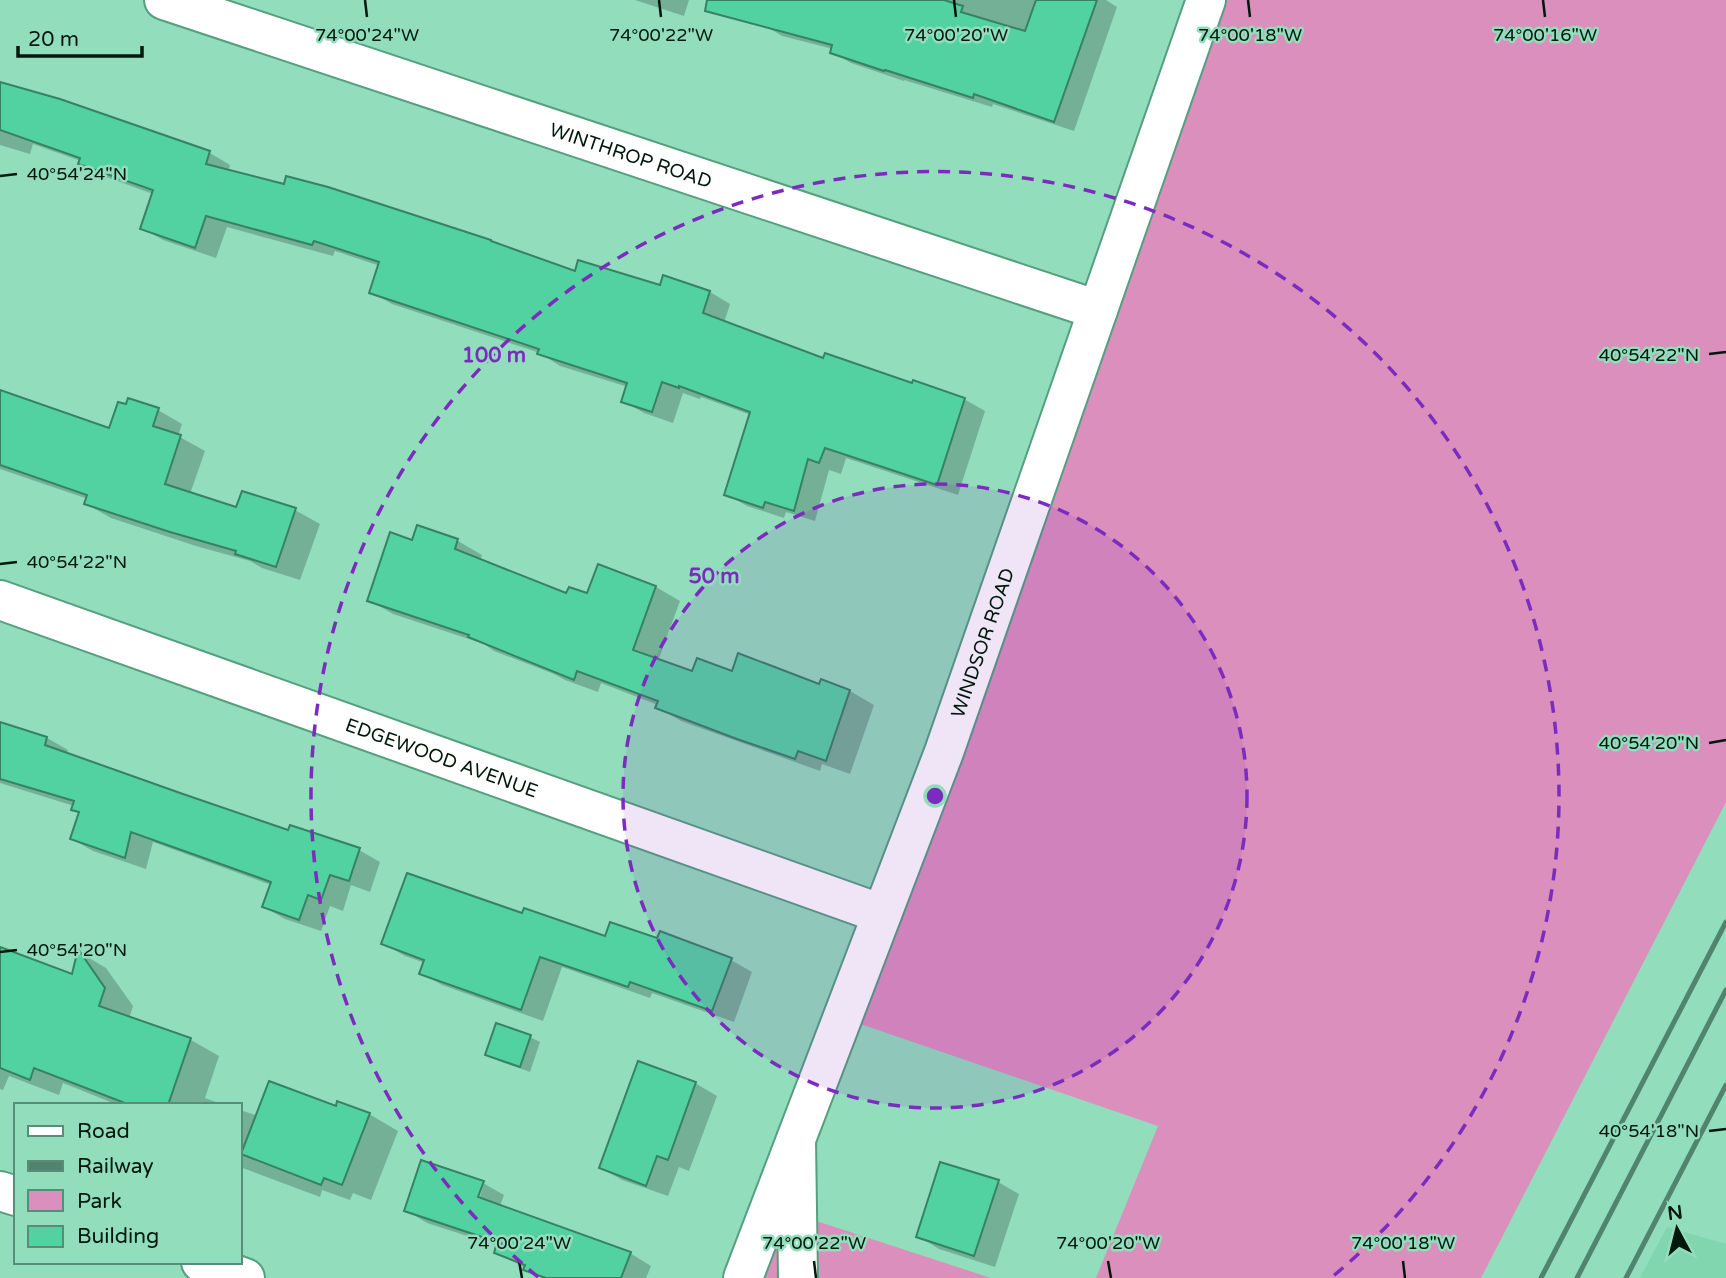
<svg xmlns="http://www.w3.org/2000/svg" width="1726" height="1278" viewBox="0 0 1726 1278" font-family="'Varela Round',sans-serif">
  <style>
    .built { fill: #81d6b0 }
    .green { fill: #db8fbc }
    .shadow { fill: #0003; fill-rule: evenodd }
    .building { fill: #52d2a0; stroke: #368263; stroke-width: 2 }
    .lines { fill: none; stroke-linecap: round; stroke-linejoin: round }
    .minor-casing { stroke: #559f7f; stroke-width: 42 }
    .tertiary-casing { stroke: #559f7f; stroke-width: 42 }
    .minor { stroke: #fff; stroke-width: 38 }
    .tertiary { stroke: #fff; stroke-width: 38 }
    .rail { stroke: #50846c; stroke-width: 5 }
    .ticks { fill: none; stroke: #00180c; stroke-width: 2.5 }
    .ring { fill: none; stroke: #7b2cbf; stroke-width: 3.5; stroke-dasharray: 12 9 }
    .labels { text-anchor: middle; stroke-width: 5; stroke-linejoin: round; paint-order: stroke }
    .street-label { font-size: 19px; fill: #00180c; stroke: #92ddbb }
    .ticks-label { font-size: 18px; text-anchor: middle; fill: #00180c; stroke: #92ddbb; stroke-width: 5; stroke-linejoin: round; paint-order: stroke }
    .centre { fill: #7b2cbf; stroke: #92ddbb; stroke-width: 3.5 }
    .ring-label { font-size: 21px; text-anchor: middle; font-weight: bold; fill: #7b2cbf; stroke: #92ddbb; stroke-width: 5; stroke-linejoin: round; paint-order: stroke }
  </style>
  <rect width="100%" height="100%" fill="#92ddbb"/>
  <path class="built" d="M1667,1227l59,17v34h-86z"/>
  <g class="green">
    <path d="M1206,0h520v802l-245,476h-385l62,-152 -315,-108z"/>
    <path d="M798,1215l193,63h-248z"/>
  </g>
  <g class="shadow">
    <path d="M635,0h54l-5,16z"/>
    <path d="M748,0h358l11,7 -43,124 -81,-27 -1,3 -88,-27v1l-53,-18 -19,-11 1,-3 -51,-13 -38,-23z"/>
    <path d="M0,83l60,18 150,52 20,12 -2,7 348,101 85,14 49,5 20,12 -6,19 100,38 140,38 21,12 -27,84 -112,-37 -5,16 -12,-4 -14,51 -29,-9 -2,6 -37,-12 -21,-12 25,-79 -50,-18 -1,2 -17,-6 -10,30 -29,-10 -21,-12 5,-14 -68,-21 -20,-13 -148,-49 -21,-12 9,-26 -45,-15 -2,5 -106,-29 -11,31 -53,-18 -21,-12 11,-34 -52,-19 -21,-12 1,-2 -48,-17 -3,10 -30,-9z"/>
    <path d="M0,392l111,38 47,-20 24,14 -4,12 27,15 -15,43 47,15 58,1 25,14 -20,56 -38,-12 -12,-7 -54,-15 -85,-28 -25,-14 2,-5 -88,-30z"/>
    <path d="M418,527l40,14 24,14 -2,6 87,34 21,1 11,-29 57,20 24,14 -22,60 35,13 40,-1 87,13 2,-4 28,9 24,14 -24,69 -28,-10 -2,7 -139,-50 -24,-14 1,-2 -57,-22 -3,9 -33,-12 -11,-6 -60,-23 -10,-7 -91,-30 -24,-14 44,-58z"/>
    <path d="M0,724l47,14 21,12 -1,4 223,79 1,-6 68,23 21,12 -10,30 -19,-7 -8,26 -13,-5 -9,25 -36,-12 -21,-12 7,-22 -118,-43 -7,27 -53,-18 -21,-12 9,-26 -8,-4 1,-3 -74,-23z"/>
    <path d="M523,915l83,23 52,3 73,19 21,12 -18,50 -82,-29 -2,5 -88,-31 -19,54 -101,-36 -21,-12 4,-10 -20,-7 -21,-12z"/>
    <path d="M0,949l73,27 6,-24 27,16 27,38 -4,13 62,21 28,16 -14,42 19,7h-106l-55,-22 -4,12 -50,-19 -6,14 -3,-1z"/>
    <path d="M530,1037l10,5 -10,30 -33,-12 -10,-6z"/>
    <path d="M695,1083l22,13 -28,75 -10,-4 -11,29 -46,-16 -21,-12z"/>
    <path d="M337,1109l32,5 29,17 -27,69 -18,-7 -3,7 -28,-10 -2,7 -80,-30v-57l18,6z"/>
    <path d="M998,1182l21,12 -24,73 -56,-18 -21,-13z"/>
    <path d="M483,1183l21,12 -4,11 130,47 21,13 -5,12h-105l-16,-9 1,-1 -30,-15 2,-7 -71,-23 -21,-13zM481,1184h3l-7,22 -3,-2z"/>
  </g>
  <g class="building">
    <path d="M707,0h237l19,6 -2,6 64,19 11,-31h61l-43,122 -80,-28 -1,4 -88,-28 -1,1 -54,-18 2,-8 -127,-34z"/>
    <path d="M0,82l60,17 150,52 -4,13 78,20 2,-8 42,11 163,53v1l84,30 3,-11 82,25 3,-10 47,16 -7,22 120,45 2,-5 87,30 1,-3 52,18 -28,87 -112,-37 -6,15 -11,-4 -14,52 -29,-9 -2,6 -39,-13 26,-83 -71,-26v2l-17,-6 -10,30 -31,-10 6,-19 -90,-29 2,-5 -170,-56 10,-31 -65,-21 -2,4 -106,-29 -11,32 -55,-19 13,-39 -75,-26 2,-6 -80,-28z"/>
    <path d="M0,390l109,38 9,-26 8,2 2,-6 31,10 -6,18 28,9 -16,49 71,23 6,-16 54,17 -20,59 -41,-13 1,-3 -66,-19 -86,-28 3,-9 -87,-30z"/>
    <path d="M417,525l41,14 -3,10 111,44 3,-6 18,6 11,-29 58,22 -23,64 59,21 5,-13 35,13 6,-18 81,31 2,-5 29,11 -24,71 -28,-10 -3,8 -58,-20 -82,-31 3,-7 -81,-30 -3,9 -106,-43 1,-2 -102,-34 23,-69 22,8z"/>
    <path d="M0,722l47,15 -2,8 138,49 105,36 2,-5 70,23 -11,33 -19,-6 -9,25 -13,-5 -9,25 -37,-13 9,-25 -140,-50 -6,26 -55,-19 9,-27 -8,-2 3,-9 -74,-22z"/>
    <path d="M407,873l115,40 2,-5 81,28 5,-14 47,16 3,-7 72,27 -20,53 -82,-29 -2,5 -88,-30 -19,53 -102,-36 5,-14 -43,-16z"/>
    <path d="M0,947l72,27 6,-25 27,39 -6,18 92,32 -23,67h-38l-96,-37 -4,12 -30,-12z"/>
    <path d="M496,1023l35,12 -11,32 -35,-12z"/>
    <path d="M638,1061l58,21 -28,78 -11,-4 -11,30 -47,-18z"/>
    <path d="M269,1081l67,25 1,-5 33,12 -28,72 -18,-7 -3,7 -80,-31z"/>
    <path d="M421,1160l63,21 -6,16 153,55 -10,26h-75l-23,-8 2,-5 -31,-12 3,-11 -93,-31z"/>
    <path d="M940,1162l59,18 -25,76 -58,-19z"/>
  </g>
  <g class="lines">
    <defs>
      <g id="minor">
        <path id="s1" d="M164,0l934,310"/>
        <path id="s2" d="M0,600l882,314"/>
        <path d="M796,1140l2,138"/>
        <path d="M0,1191l16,5"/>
        <path d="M201,1262l44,16"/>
      </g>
      <g id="tertiary">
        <path id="s3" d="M743,1278l201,-526 262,-752"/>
      </g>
    </defs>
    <use href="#minor" class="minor-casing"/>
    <use href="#tertiary" class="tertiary-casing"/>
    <use href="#minor" class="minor"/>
    <use href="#tertiary" class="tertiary"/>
    <g class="rail">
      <path d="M1541,1278l185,-356"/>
      <path d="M1577,1278l149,-288"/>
      <path d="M1626,1278l100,-193"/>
    </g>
  </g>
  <path class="ticks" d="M365,0l2,17M659,0l2,17M954,0l2,17M1248,0l2,17M1543,0l2,17M0,176l17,-2M1709,354l17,-2M0,564l17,-2M1709,743l17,-3M0,952l17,-2M1709,1131l17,-2M519,1261l3,17M814,1261l2,17M1108,1261l3,17M1403,1261l2,17"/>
  <circle cx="935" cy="796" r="312" fill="#7b2cbf" fill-opacity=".12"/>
  <g class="ring">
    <circle cx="935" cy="796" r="312"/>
    <path d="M538 1277A624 624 0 1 1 1332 1277"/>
  </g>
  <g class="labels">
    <g class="street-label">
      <text dy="7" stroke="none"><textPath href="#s1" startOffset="492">WINTHROP ROAD</textPath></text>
      <text dy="7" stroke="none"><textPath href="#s3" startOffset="679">WINDSOR ROAD</textPath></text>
      <text dy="7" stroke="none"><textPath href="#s2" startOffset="469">EDGEWOOD AVENUE</textPath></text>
    </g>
  </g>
  <g class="ticks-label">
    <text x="367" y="41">74°00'24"W</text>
    <text x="661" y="41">74°00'22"W</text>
    <text x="956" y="41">74°00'20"W</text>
    <text x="1250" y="41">74°00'18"W</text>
    <text x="1545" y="41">74°00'16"W</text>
    <text x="77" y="180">40°54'24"N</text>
    <text x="1649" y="361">40°54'22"N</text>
    <text x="77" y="568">40°54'22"N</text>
    <text x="1649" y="749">40°54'20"N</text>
    <text x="77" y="956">40°54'20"N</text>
    <text x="1649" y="1137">40°54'18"N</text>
    <text x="519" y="1249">74°00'24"W</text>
    <text x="814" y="1249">74°00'22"W</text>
    <text x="1108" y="1249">74°00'20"W</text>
    <text x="1403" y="1249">74°00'18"W</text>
  </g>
  <circle cx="935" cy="796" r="10" class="centre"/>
  <g class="ring-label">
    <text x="494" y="362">100 m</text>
    <text x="714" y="583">50 m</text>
  </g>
  <rect x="14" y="1103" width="228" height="161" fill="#92ddbb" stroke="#588e75" stroke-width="2"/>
  <rect x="28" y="1126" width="35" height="10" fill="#ffffff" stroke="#588e75" stroke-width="2"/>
  <text x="77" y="1138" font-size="21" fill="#00180c">Road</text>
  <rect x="28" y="1161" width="35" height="10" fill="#50846c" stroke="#588e75" stroke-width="2"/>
  <text x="77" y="1173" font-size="21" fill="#00180c">Railway</text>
  <rect x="28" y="1190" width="35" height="21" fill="#db8fbc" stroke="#588e75" stroke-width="2"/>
  <text x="77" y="1208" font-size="21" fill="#00180c">Park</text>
  <rect x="28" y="1226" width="35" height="21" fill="#52d2a0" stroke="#588e75" stroke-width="2"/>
  <text x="77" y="1243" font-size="21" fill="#00180c">Building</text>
  <g transform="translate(1677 1229) rotate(353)" stroke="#92ddbb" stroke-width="5" paint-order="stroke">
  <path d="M0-5L12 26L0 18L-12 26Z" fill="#00180c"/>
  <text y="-10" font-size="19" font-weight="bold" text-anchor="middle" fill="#00180c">N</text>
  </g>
  <path d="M18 46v10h124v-10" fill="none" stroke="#00180c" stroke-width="3.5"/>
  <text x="28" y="46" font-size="21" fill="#00180c" stroke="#92ddbb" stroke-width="5" paint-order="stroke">20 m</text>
</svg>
